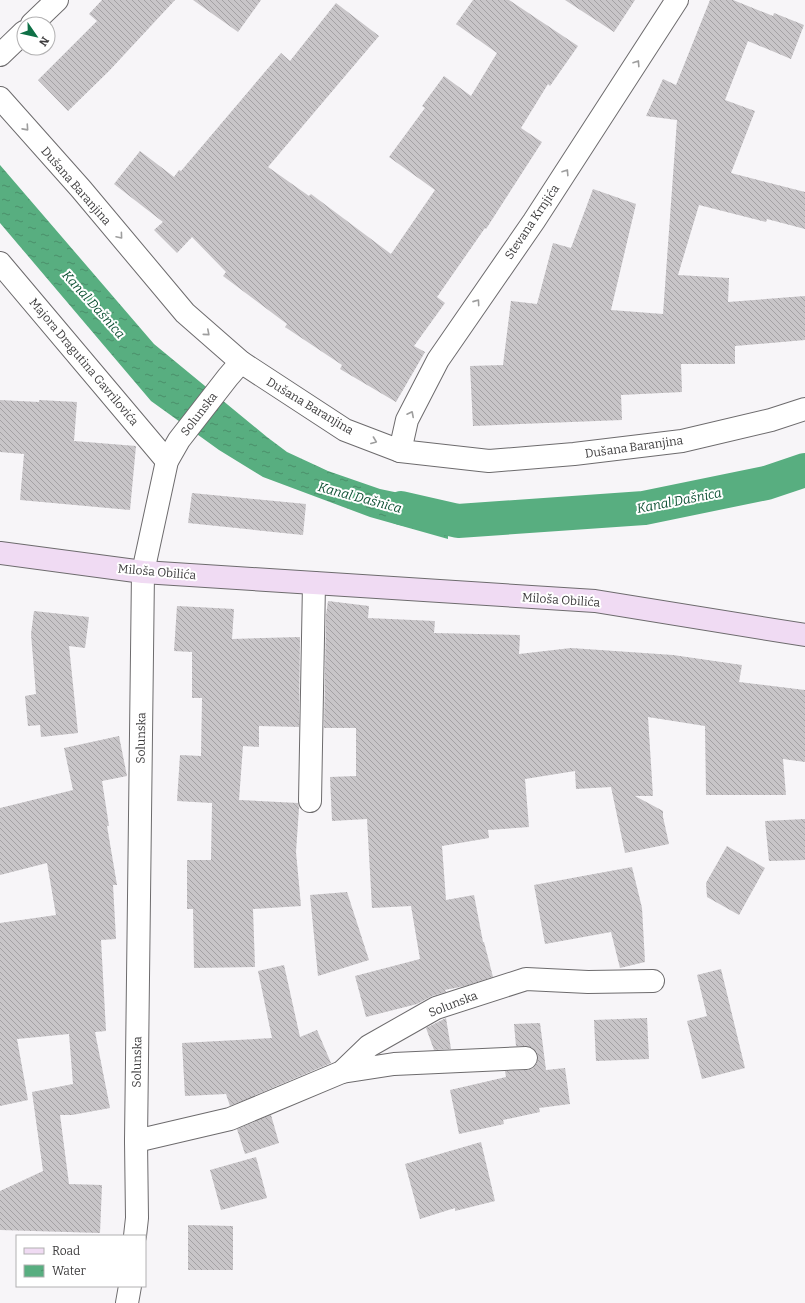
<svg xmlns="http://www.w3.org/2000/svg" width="805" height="1303" viewBox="0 0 805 1303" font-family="Bitter,serif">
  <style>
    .water { fill: url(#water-ripples) }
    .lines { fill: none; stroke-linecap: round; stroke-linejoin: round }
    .canal { stroke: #58ae80; stroke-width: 34 }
    .building { fill: url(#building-back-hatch) }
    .minor-casing { stroke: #6d6b6d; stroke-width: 24 }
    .secondary-casing { stroke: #6d6b6d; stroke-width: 24 }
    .minor { stroke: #fff; stroke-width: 22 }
    .secondary { stroke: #f0dbf3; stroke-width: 22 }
    .oneway { stroke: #9e9e9e }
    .labels { text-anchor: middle; stroke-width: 4; stroke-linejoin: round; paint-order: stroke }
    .street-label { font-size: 12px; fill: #3e3d3e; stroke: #fff }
    .water-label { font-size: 13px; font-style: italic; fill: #0d5133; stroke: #fff }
  </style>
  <defs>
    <pattern id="water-ripples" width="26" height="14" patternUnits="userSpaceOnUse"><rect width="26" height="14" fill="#58ae80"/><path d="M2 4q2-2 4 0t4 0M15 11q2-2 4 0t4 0" fill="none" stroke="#4a8f6a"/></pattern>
    <pattern id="building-back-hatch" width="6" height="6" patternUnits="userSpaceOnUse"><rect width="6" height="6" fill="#c8c5c8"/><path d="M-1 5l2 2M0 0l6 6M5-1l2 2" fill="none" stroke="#a4a1a4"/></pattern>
  </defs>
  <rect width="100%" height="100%" fill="#f7f5f8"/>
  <path class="water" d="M0,165l154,179 113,93 20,15 41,19 52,18 67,14 1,36 -78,-22 -107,-40 -44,-27 -68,-49 -151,-178z"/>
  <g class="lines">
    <path class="canal" d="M401,508l57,13 186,-13 122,-25 39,-13"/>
  </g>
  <g class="building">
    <path d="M102,0h73l-66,71 -41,40 -30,-31 59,-59 -8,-7z"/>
    <path d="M193,0h68l-23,32z"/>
    <path d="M473,0h36l69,46 -28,40 -2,-2 -27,44 21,14 -56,87 -1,-1 -48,69 8,6 -31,43 11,6 -29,50 -56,-33 2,-4 -57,-38 2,-3 -64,-48 3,-4 -34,-35 -15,16 -23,-23 9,-8 -49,-38 26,-33 34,26 5,-7 2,1 100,-118 9,8 46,-58 43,33 -111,131 41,29 2,-2 80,60 44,-64 -46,-33 36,-49 -3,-2 22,-30 27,20 26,-43 -41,-29z"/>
    <path d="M565,0h70l-21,32z"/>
    <path d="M710,0h23l40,16 1,-3 30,12 -13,34 -43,-18 -23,59 30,11 -24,62 74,19v37l-38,-10 -1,3 -67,-17 -21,70 51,3 -1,24 77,-6v44l-70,6v18h-54l1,28 -61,3 1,25 -149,6 -3,-60 33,-1 8,-64 26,3 16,-61 18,5 22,-59 43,15 -25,106 52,4 14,-194 -31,-4 17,-37 13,6z"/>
    <path d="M0,400l39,2v-2l38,2 -3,39 62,5 -6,64 -110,-10 4,-46 -24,-2z"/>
    <path d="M192,493l114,11 -3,31 -115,-12z"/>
    <path d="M328,601l41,5 -1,12 67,3 -1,12 86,2 -1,19 52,-6 102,7 69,10 -3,17 66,8v72l-22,-3 3,36h-80l-1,-69 -57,-9 5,79h-18l28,15v6l6,27 -44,9 -14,-66 -35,2 -1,-18 -50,8 4,48 -41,3 1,8 -47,8 4,54 28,-5 9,47h1l9,35 -28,9 -20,4 1,2 -14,4 -15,8 -51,13 -11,-41 65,-17 -9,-53 -39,2 -5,-89 -35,2 -2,-44 26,-1v-48h-32l2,-113z"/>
    <path d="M177,606l57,3 -2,30 68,-2 -1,90 -40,-1v21l-16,-1 -4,54 59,3 1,5 -3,44 5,54 -48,3 2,58 -61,1 -1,-59h-6v-49h24l1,-57 -35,-2 3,-46 21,1 1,-58h-10v-46l-18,-1z"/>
    <path d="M34,611l55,6 -4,31 -16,-2 9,87 -37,4 -1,-12 -12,1 -3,-30 11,-2 -5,-60z"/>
    <path d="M119,736l8,40 -25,5 7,45h-2l10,59h-4l3,54 -15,1 5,91 -11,1 15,76 -38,7h-12l9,69 33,1 -2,48 -100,-3v-39l43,-20 -11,-79 41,-8 -4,-50 -52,5 11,61 -28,6v-183l56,-8 -9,-52 -47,12v-67l73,-18 -9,-42z"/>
    <path d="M805,819v41l-36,1 -4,-40z"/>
    <path d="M727,846l38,22 -26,47 -32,-18 -1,-14z"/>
    <path d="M632,867l10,41 3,54 -25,6 -9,-36 -66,12 -11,-59z"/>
    <path d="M347,892l22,68 -51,16 -8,-81z"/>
    <path d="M284,965l16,72 17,-7 14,33 -101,43 -4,-12 -41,2 -3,-53 90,-5 -14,-67z"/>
    <path d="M721,969l24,99 -43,11 -15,-58 20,-5 -10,-41z"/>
    <path d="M446,1018l5,31 -17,1 -8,-22z"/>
    <path d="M647,1018l2,41 -53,2 -2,-41z"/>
    <path d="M540,1023l6,47 19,-2 5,36 -31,4 1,4 -37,8 1,4 -45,10 -9,-44 56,-13 -1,-6 22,-1 6,-2 4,-5 1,-6 -1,-5 -6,-5 -6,-1h-9l-2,-22z"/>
    <path d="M271,1115l8,28 -34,11 -8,-25z"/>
    <path d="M481,1142l14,59 -40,10v-3l-35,11 -15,-55z"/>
    <path d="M256,1157l11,41 -46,12 -11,-40z"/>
    <path d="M188,1225l45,1v44h-45z"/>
  </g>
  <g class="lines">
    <defs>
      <g id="minor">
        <path d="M32,24l25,-24"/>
        <path d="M0,55l24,-23"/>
        <path d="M0,98l81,91 104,124 56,49 104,68 55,21 89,10 85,-7 108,-13 89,-21 34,-11"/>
        <path d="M0,263l167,198"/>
        <path d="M400,451l7,-31 31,-60 96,-139 143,-221"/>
        <path d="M310,801l4,-218"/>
        <path d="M342,1072l52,-8 132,-6"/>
        <path d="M136,1141l94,-22 112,-47 27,-26 67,-38 90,-29 62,3 65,-1"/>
        <path d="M135,1236l2,-18 -1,-77 7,-569 24,-111 12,-21 49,-63 13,-15"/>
        <path d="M127,1303l3,-17"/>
      </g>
      <path id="secondary" d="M0,553l143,19 452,29 210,34"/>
    </defs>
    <use href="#minor" class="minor-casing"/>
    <use href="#secondary" class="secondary-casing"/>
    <use href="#minor" class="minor"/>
    <use href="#secondary" class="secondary"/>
  </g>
  <defs><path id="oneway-chevron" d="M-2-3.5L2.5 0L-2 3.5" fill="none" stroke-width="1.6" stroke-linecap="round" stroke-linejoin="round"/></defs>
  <g class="oneway">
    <use href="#oneway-chevron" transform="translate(637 63) rotate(-57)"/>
    <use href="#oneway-chevron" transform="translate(26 128) rotate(48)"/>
    <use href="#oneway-chevron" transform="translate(566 172) rotate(-57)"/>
    <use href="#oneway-chevron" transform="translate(120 236) rotate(50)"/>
    <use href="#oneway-chevron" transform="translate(477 302) rotate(-55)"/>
    <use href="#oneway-chevron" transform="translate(207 333) rotate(41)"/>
    <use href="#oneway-chevron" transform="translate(411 414) rotate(-63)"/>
    <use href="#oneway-chevron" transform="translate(374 441) rotate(21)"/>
  </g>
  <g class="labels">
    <g class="street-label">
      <text transform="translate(76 186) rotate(49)" y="4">Dušana Baranjina</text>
      <text transform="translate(532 222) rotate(-56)" y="4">Stevana Krnjića</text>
      <text transform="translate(84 362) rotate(50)" y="4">Majora Dragutina Gavrilovića</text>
      <text transform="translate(310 406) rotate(31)" y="4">Dušana Baranjina</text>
      <text transform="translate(199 414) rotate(-52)" y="4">Solunska</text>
      <text transform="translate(634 447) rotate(-8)" y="4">Dušana Baranjina</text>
      <text transform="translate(157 572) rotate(5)" y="4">Miloša Obilića</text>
      <text transform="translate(561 600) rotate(4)" y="4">Miloša Obilića</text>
      <text transform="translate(141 738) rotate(-89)" y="4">Solunska</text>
      <text transform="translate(453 1004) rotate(-21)" y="4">Solunska</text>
      <text transform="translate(137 1062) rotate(-89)" y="4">Solunska</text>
    </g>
    <g class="water-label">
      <text transform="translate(94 304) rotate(48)" y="5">Kanal Dašnica</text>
      <text transform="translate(360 497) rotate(15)" y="5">Kanal Dašnica</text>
      <text transform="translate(679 500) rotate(-11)" y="5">Kanal Dašnica</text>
    </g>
  </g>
  <rect x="16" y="1235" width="130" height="52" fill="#ffffff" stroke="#b2b1b2"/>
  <rect x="24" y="1248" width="20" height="6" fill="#f0dbf3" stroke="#b2b1b2"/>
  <text x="52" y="1255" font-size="12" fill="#3e3d3e">Road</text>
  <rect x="24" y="1265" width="20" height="12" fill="url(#water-ripples)" stroke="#b2b1b2"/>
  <text x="52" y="1275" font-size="12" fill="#3e3d3e">Water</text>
  <g transform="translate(36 36) rotate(124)"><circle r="19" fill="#ffffff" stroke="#b2b1b2"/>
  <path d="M0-3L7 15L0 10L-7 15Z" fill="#0e7046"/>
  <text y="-6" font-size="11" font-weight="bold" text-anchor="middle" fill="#3e3d3e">N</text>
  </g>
</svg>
